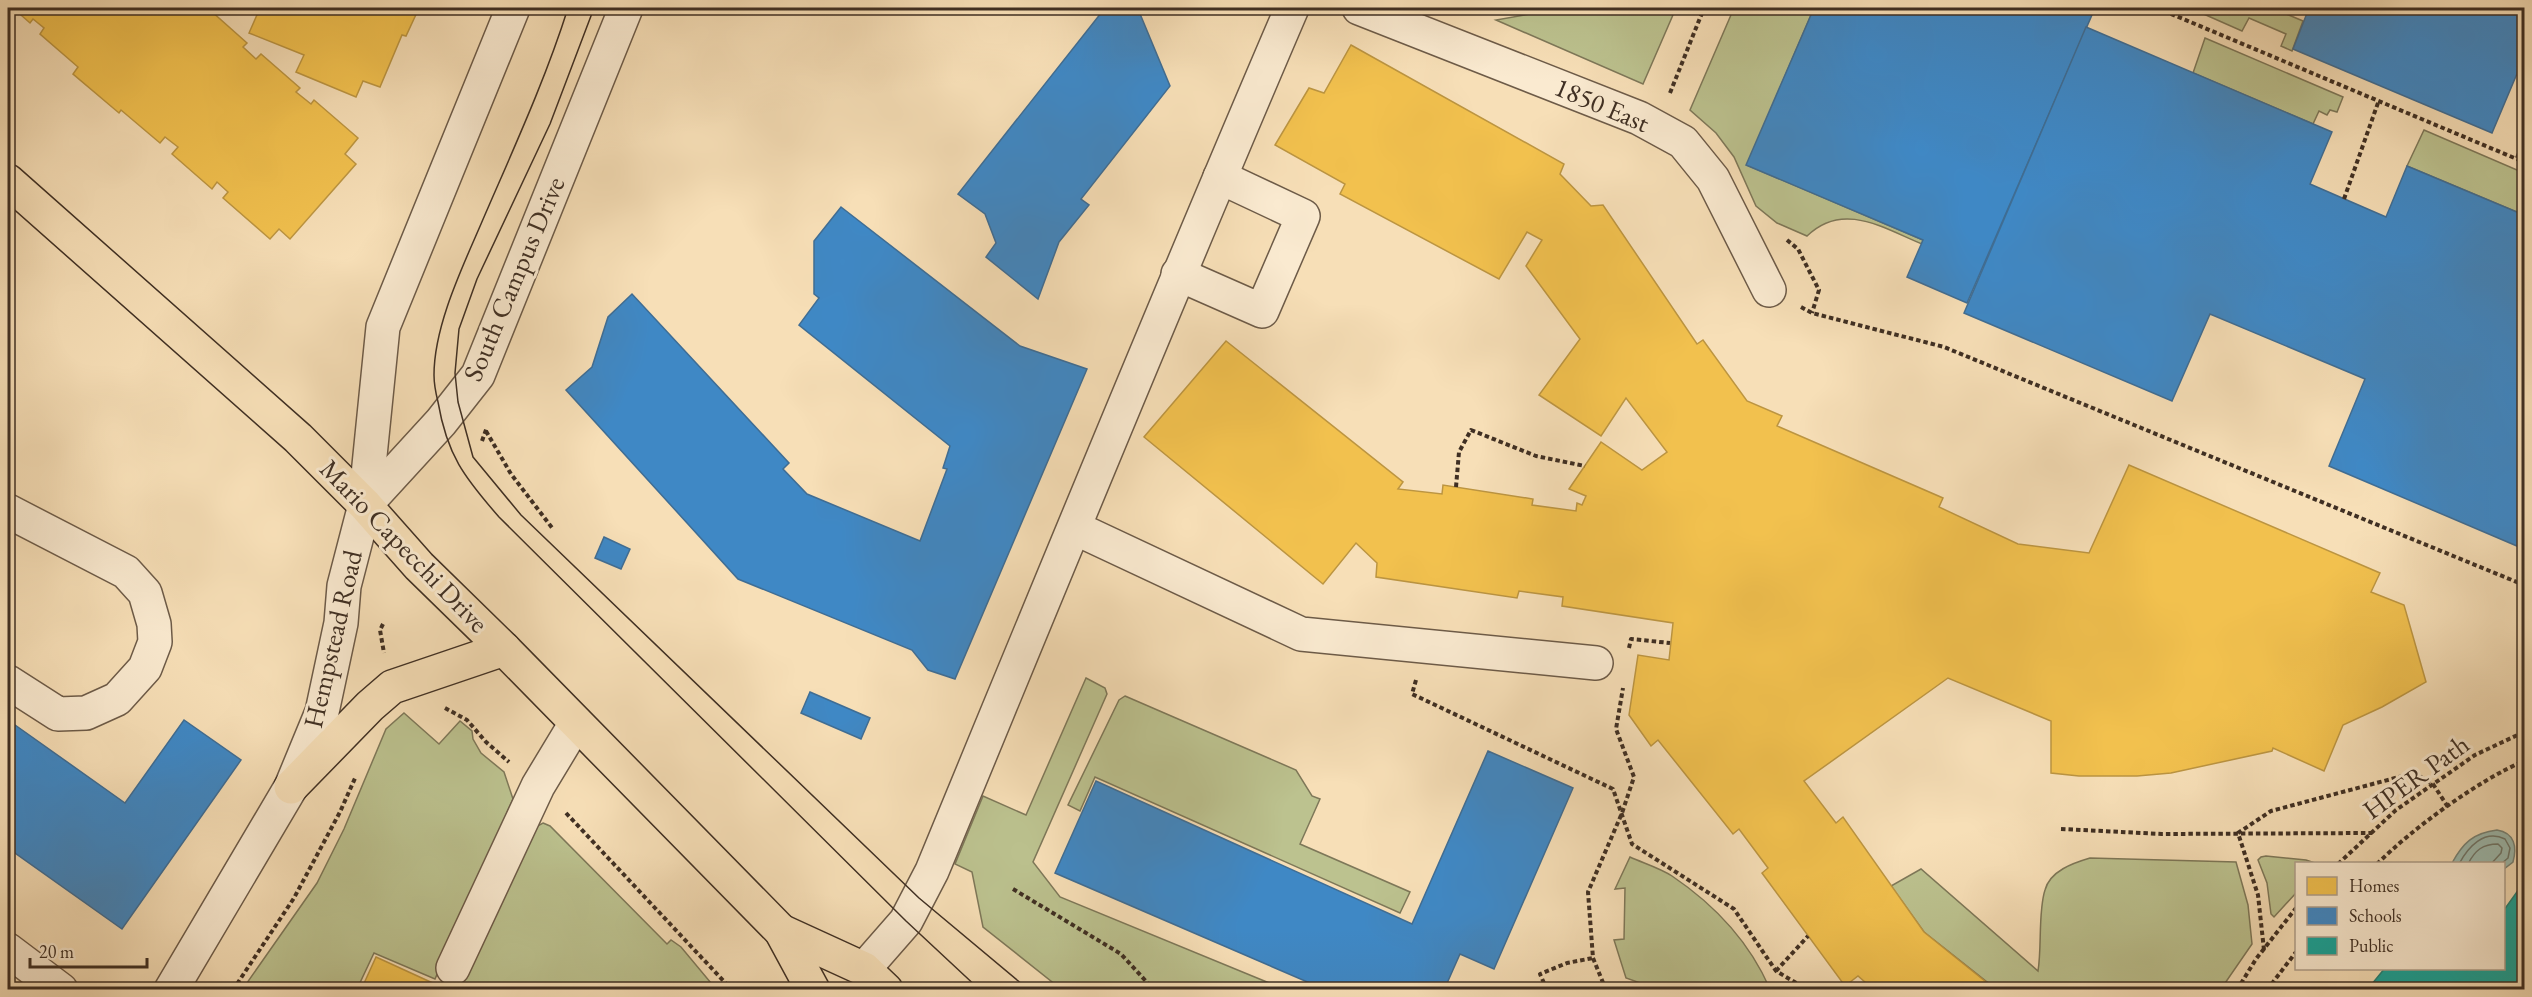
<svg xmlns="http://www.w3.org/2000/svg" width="2532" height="997" viewBox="0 0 2532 997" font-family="'EB Garamond',serif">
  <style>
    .green { fill: #bcc28f; stroke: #7e7859; stroke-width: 1.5 }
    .water { fill: #9dbcb1; stroke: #778478; stroke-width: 1.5 }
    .homes { fill: #f2c14e; stroke: #bc9541; stroke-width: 1.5 }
    .schools { fill: #3f88c5; stroke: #3f6d94; stroke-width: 1.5 }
    .public { fill: #17a398; stroke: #238075; stroke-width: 1.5 }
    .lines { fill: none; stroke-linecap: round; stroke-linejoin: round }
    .shore { stroke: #6e766a; stroke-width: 1.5 }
    .minor-casing { stroke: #6d5b48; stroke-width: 36 }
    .major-casing { stroke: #3f2f23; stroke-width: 36 }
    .path { stroke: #3f2f23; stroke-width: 4; stroke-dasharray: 4.5 3; stroke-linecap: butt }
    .minor { stroke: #faead0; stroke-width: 33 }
    .major { stroke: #f7dfb7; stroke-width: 33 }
    .tram { stroke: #3f2f23; stroke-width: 1.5 }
    .labels { text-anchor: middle; stroke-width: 6; stroke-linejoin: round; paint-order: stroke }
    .street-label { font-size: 27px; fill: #3f2f23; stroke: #faead0 }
  </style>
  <rect width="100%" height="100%" fill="#f7dfb7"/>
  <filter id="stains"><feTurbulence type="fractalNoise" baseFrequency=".00333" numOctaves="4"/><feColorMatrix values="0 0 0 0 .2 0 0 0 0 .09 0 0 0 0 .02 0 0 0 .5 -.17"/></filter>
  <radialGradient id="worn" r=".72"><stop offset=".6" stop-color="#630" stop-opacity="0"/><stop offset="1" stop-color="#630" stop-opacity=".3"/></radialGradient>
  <g class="green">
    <path d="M1564,8h112l-33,76 -147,-64z"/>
    <path d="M1734,8h80l-67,157 176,75 -1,4c-39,-16 -79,-43 -115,-8l-30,-13 -21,-17 -22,-49 -18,-24 -26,-23z"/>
    <path d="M2190,8h82l31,13 -11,30 -11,-5 5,-12 -37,-16 -7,13z"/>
    <path d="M2205,38l138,59 -6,15 -7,-2 -3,5 -8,-4 -6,13 -120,-51z"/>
    <path d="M2424,130l100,43v42l-117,-49z"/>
    <path d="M1086,678l19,10 2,6 -74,168 27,35 224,92h-223l-78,-62 -11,-55 -17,-8 28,-68 43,19z"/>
    <path d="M1125,696l171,74 16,26 8,3 -20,45 110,48 -10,21 -305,-136 -15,34 -12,-6 51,-105z"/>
    <path d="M404,713l35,31 21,-23 12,10 1,8 8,14 23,19 9,27 -78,180 -61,-26 -17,36 -115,1 75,-107 27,-54 42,-100z"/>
    <path d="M543,823l7,3 117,118 4,-4 10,7 35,42 -256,1 -6,-5 62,-137 14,-18z"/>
    <path d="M2266,856l40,4 9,3 -19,1v29l-22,24 -3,-3 -4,-31 -9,-23 3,-3z"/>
    <path d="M1630,857c13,6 30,11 42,19 43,29 77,65 98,113h-120l-1,-3 -23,-8 -12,-38 10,-1 1,-51 -10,1z"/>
    <path d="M2090,858l146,4 12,43 4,39 -31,45h-225l-72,-57 -33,-46 30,-17 117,102c4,-24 0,-60 7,-81 5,-19 28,-27 45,-32z"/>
  </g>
  <path class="water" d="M2497,830c18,3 20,17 16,32l-9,7v-5l-52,-1c11,-20 21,-30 45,-33z"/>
  <g class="homes">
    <path d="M13,8h198l-1,2 37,33 -4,4 13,12 5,-5 39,34 -4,4 15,12 3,-4 44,38 -13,16 11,10 -66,75 -11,-10 -9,10 -47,-41 5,-6 -11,-10 -5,7 -40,-35 6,-7 -13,-10 -5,6 -39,-33 -2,3 -46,-39 5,-7 -38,-33 4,-6 -11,-9 -3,4z"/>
    <path d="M260,8h159l-13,28 -4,-1 -22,52 -17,-6 -7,16 -60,-25 8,-17 -55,-22z"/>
    <path d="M1351,45l213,119 -4,10 31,32 12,-1 94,139 6,-4 44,61 35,15 -5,10 166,72 -4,9 79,37 71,9 40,-88 251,108 -9,19 33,13 22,77 -44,25 -39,18 -19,46 -51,-23 -1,3 -101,22 -34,3h-58l-28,-3v-52l-103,-43 -144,103 32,42 7,-6 81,115 72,58h-122l-16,-14 -13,10 -83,-113 6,-5 -29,-39 -6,5 -75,-94 -7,6 -22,-31 9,-60 31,5 4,-37 -111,-17 1,-9 -44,-6 -2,7 -141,-21 1,-14 -21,-20 -33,41 -179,-147 82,-96 177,141 -5,7 44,5 1,-9 90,14 -1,6 44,6 1,-8 5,2 4,-9 -17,-7 32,-47 41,28 25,-18 -41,-54 -25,38 -62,-41 41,-56 -54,-73 16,-26 -15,-8 -28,47 -159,-85 5,-10 -70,-39 34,-57 15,5z"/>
    <path d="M376,957l72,33h-87z"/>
  </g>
  <g class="schools">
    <path d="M1105,8l33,1 32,77 -89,113 8,6 -30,37 -21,57 -52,-42 10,-14 -11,-29 -27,-20z"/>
    <path d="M1814,8h281l-128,295 -60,-26 16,-37 -177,-75z"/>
    <path d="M2309,8h215v49l-32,76 -199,-84z"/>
    <path d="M2086,27l246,105 -22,52 76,33 21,-51 117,49v334l-195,-83 36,-87 -155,-65 -38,87 -208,-88z"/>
    <path d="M841,207l179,139 67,23 -132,310 -27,-9 -16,-20 -174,-71 -172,-189 26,-23 16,-50 24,-23 157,169 -6,6 24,25 113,47 27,-72 -4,-1 7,-22 -151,-121 20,-27 -5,-4v-53z"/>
    <path d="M604,537l26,12 -9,20 -26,-11z"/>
    <path d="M810,692l60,26 -9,21 -60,-26z"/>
    <path d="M8,720l117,83 59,-83 57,40 -119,169 -114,-81z"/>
    <path d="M1488,751l85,37 -79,181 -34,-15 -16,36h-118l-271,-117 41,-92 316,143z"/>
  </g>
  <path class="public" d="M2524,882v108h-157l18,-22h119v-58z"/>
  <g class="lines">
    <g class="shore">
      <path d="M2459,864c9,-17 25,-35 46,-25l5,9 -2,10 -7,6"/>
      <path d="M2468,864c7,-14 15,-20 30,-20l4,4 -1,5 -10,11"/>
    </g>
    <defs>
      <g id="minor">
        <path d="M1359,8l280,110 44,24 30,37 56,111"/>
        <path d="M1178,274l84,37 41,-95 -83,-39"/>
        <path d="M365,505l76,-83 37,-47 148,-367"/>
        <path d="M8,511l118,61 19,21 9,31 1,18 -10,26 -28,31 -31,14 -28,1 -50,-32"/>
        <path d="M1075,528l226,106 295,29"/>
        <path d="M8,950l53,40"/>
        <path d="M453,968l85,-182 38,-63"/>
        <path d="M864,969l42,-48 26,-50c119,-288 237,-577 360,-863"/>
        <path d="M171,990l120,-203 31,-75 19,-89 3,-37 21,-81 18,-178 130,-319"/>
      </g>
      <g id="major">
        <path d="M8,181l290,257 67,67 54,61 85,83 277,282 32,59"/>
        <path d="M291,787l79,-81 22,-19 112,-38"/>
        <path d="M781,931l83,38 22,21"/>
      </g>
    </defs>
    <use href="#minor" class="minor-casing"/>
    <use href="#major" class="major-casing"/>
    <g class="path">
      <path d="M2157,8l367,154"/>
      <path d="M2299,8h10"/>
      <path d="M1469,11l17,-3"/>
      <path d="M1670,93l34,-85"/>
      <path d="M2517,158l7,-17"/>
      <path d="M2344,199l35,-99"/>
      <path d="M1787,240l11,9 21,41 -7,23"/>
      <path d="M1801,307l11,6 132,34 580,238"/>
      <path d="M486,431l25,43 42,55"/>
      <path d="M482,441l5,-14"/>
      <path d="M1456,487l3,-35 12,-22 65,26 49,10"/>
      <path d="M383,624l-3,6 4,23"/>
      <path d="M1629,648l2,-9 39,4"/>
      <path d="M1416,680l-4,14 201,95 19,55 102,65 42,62 32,19"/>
      <path d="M445,708l22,12 19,22 23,20"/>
      <path d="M566,813l166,177"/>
      <path d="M2061,829l101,5 210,-1"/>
      <path d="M2338,864l58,-54 79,-55 49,-23"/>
      <path d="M2377,864c36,-36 102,-84 147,-103"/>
      <path d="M1013,889l108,65 33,36"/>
      <path d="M2264,950l-6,-55 -20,-62 33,-22 143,-38 19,11 15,23"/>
      <path d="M1776,971l32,-35"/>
      <path d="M233,990l61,-92 46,-86 16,-36"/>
      <path d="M1547,990l-7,-16 27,-11 26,-5"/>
      <path d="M1606,990l-13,-32 -5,-66 34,-79 12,-36 -18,-48 7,-41"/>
      <path d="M1862,990l5,-6"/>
      <path d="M2237,990l19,-31 40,-51"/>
      <path d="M2267,990l29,-38"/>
    </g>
    <use href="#minor" class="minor"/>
    <use href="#major" class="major"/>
    <g class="tram">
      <path d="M568,8c-23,73 -56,144 -87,216 -19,44 -47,102 -47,151 0,9 2,19 4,27 9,53 26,75 61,115l407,404 74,69"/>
      <path d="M594,8l-44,116 -73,155 -18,50 -4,44 3,29 15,55 48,58 398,383 110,92"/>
    </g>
  </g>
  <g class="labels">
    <g class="street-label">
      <text transform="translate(1602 105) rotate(23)" y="9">1850 East</text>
      <text transform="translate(514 279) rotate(-67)" y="9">South Campus Drive</text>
      <text transform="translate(404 546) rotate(46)" y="9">Mario Capecchi Drive</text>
      <text transform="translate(333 639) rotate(-77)" y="9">Hempstead Road</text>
      <text transform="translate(2416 777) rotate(-36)" y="9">HPER Path</text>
    </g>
  </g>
  <rect width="2532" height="997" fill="none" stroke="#f7dfb7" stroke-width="30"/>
  <rect x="9" y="9" width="2514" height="979" fill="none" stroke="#3f2f23" stroke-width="3"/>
  <rect x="15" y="15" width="2502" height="967" fill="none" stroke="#3f2f23" stroke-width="1.5"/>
  <rect x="2295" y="862" width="210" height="108" fill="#faead0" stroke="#af9f8b" stroke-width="1.5"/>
  <rect x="2307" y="877" width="30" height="18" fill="#f2c14e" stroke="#af9f8b" stroke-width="1.5"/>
  <text x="2349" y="892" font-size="18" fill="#3f2f23">Homes</text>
  <rect x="2307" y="907" width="30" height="18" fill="#3f88c5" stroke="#af9f8b" stroke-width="1.5"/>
  <text x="2349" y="922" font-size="18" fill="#3f2f23">Schools</text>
  <rect x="2307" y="937" width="30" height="18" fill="#17a398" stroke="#af9f8b" stroke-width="1.5"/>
  <text x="2349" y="952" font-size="18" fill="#3f2f23">Public</text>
  <path d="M30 958v9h117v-9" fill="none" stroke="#3f2f23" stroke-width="3"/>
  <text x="39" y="958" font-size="18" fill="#3f2f23" stroke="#faead0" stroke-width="4.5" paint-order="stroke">20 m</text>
  <rect width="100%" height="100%" filter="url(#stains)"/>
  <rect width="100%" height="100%" fill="url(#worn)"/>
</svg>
